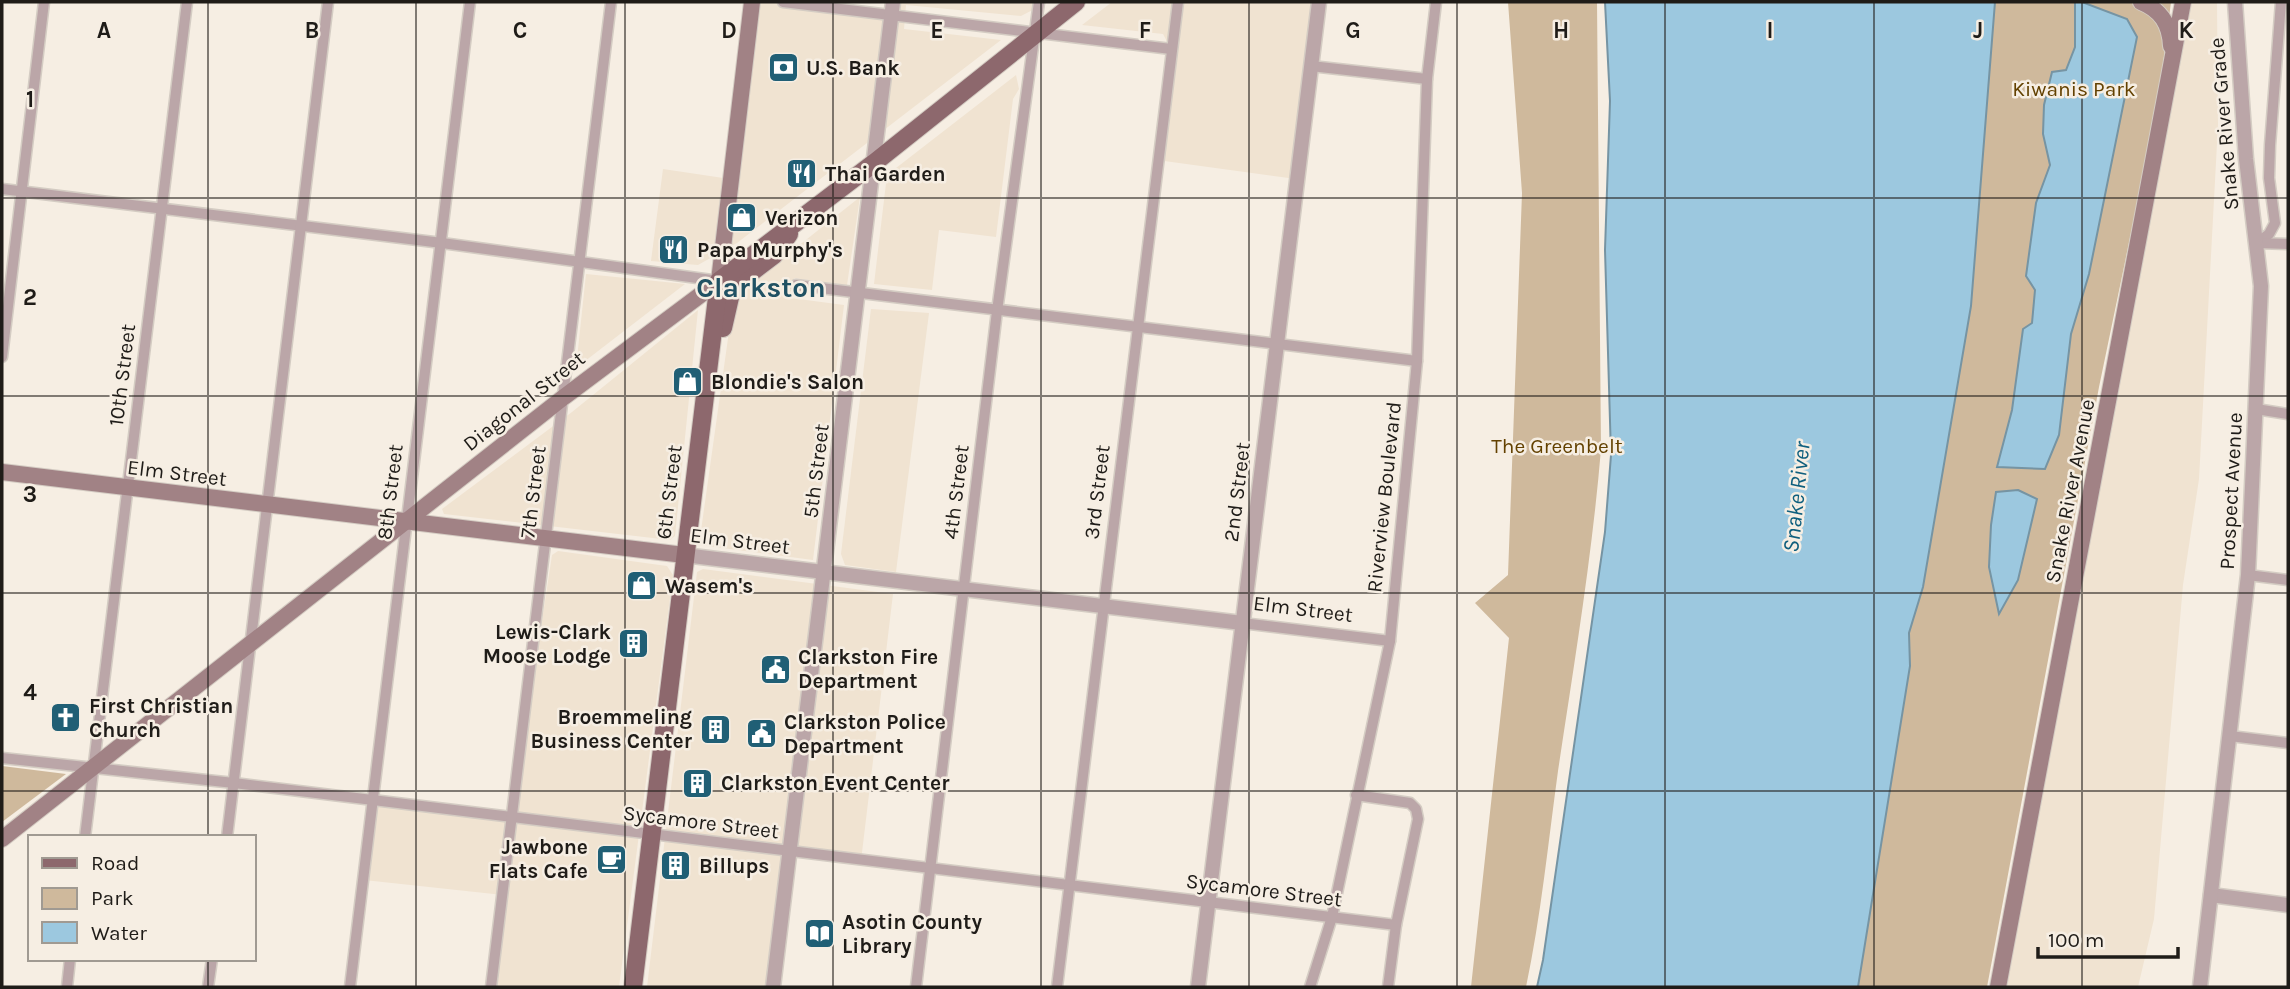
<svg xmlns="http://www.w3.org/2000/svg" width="2290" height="989" viewBox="0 0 2290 989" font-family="Karla,sans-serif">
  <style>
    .built { fill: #f0e3d1 }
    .green { fill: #cfb99c }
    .water { fill: #9cc8df; stroke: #7694a3; stroke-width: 2 }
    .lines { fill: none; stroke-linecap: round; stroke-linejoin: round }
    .minor-casing { stroke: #d4ccc3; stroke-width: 13 }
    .tertiary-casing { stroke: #d4ccc3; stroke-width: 17 }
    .secondary-casing { stroke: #d4ccc3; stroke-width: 18 }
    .primary-casing { stroke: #d4ccc3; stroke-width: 20 }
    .minor { stroke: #bba6a8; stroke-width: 10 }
    .tertiary { stroke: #bba6a8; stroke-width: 14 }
    .secondary { stroke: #a18285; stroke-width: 16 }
    .primary { stroke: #8d686d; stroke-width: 18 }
    .grid { fill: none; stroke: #1f1c18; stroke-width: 2; stroke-opacity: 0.55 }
    .labels { text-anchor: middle; stroke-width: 5; stroke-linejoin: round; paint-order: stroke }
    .poi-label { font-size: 21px; font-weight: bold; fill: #1f1c18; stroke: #f6eee3; text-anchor: start }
    .park-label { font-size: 21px; fill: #634100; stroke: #f6eee3 }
    .street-label { font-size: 21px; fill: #1f1c18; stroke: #f6eee3 }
    .water-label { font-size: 23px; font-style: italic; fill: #0f5f7e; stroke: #f6eee3 }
    .district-label { font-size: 28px; font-weight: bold; fill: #205163; stroke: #f6eee3 }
    .grid-label { font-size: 23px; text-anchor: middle; font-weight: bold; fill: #1f1c18; stroke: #f6eee3; stroke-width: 5; stroke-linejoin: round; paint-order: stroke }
  </style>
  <rect width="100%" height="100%" fill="#f6eee3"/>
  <g class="built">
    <path d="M752,2h31l108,12 2,-12h155l-27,14 -115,-11 -2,24 97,11 -264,203 -39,22 -47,-4 12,-92 67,10z"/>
    <path d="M1112,2h207l-23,177 -139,-19 14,-111 -8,-15 -81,-9z"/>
    <path d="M2183,2h34l1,123 -19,354 -16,106 -29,334 -16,68h-140z"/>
    <path d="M1016,75l3,14 -6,10 -17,138 -57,-7 -7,60 -58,-6 13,-109z"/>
    <path d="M860,197l-13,88 -53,-7 -3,20 53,7 -31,255 -114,-15 32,-228 13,-28z"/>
    <path d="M586,274l99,10 -109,84z"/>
    <path d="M871,309l58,4 -33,259 -51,-7 -4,-11z"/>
    <path d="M698,310l-23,226 -5,4 -226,-26 -2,-5 130,-97z"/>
    <path d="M558,551l109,15 6,9 -54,412h-128l12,-92 -139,-15 9,-79 139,17 40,-263z"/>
    <path d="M703,569l190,25 -32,267 -71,-9 -17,135h-126l50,-415z"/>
  </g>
  <g class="green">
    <path d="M1508,2h89l4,447c-9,108 -27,215 -43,322 -10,73 -17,145 -32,216h-55l38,-349 -34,-35 33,-28 14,-382z"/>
    <path d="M1995,2h176l-13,101 -59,284 -112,600h-129l52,-321 -1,-33 14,-46 48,-281z"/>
    <path d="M2,766l64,8 -64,48z"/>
  </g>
  <g class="water">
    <path d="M1605,2h390l-24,304 -48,281 -14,46 1,33 -52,321h-321l6,-27 62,-428 6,-77 -6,-205 5,-149z"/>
    <path d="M2075,2h7l45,17 10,18 -48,237 -18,60 -12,101 -14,34 -48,-2 15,-57 11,-81 9,-6 3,-33 -9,-14 10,-73 14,-38 -7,-31 1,-29 8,-33 14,-2 9,-23z"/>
    <path d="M2018,490l19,9 -19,81 -19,34 -10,-47 2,-42 5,-33z"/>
  </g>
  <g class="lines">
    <defs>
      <g id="minor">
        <path d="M783,2l388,47"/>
        <path d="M1311,66l116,13"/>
        <path d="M2,189l440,54 277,38"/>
        <path d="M2257,243l12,-9 6,-11 -6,-45 1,-33 11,-143"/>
        <path d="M2257,243l31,1"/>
        <path d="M796,285l621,76"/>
        <path d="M2,357l42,-355"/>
        <path d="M2256,409l32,5"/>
        <path d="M2248,575l40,5"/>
        <path d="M1242,623l148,18"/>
        <path d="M2230,736l58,7"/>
        <path d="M2,758l232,25 1162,142"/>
        <path d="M1356,795l54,8 6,6 2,10 -22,106 -8,62"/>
        <path d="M85,837l102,-835"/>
        <path d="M227,837l101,-835"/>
        <path d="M67,987l3,-28"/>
        <path d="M208,987l4,-28"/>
        <path d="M350,987l120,-985"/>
        <path d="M491,987l120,-985"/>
        <path d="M916,987l81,-676 42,-309"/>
        <path d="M1057,987l121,-985"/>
        <path d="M1310,987l22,-70 58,-276 27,-280 10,-282 9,-77"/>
      </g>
      <g id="tertiary">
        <path d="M684,555l558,68"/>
        <path d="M2211,895l77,10"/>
        <path d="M773,987l120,-985"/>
        <path d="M1198,987l121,-985"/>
        <path d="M2200,987l48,-412 13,-289 -15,-127 -11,-157"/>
      </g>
      <g id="secondary">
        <path d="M2141,2c20,8 29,22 30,44"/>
        <path d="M2,472l682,83"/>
        <path d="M2,839l562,-442 155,-116 33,-279"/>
        <path d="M1998,987l185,-985"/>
      </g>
      <g id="primary">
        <path d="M723,328l8,-35 9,-12 34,-26 15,-21"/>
        <path d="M633,987l86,-706 155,-118 202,-161"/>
      </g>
    </defs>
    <use href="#minor" class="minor-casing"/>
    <use href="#tertiary" class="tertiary-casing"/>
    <use href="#secondary" class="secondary-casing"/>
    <use href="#primary" class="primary-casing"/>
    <use href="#minor" class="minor"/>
    <use href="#tertiary" class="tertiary"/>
    <use href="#secondary" class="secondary"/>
    <use href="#primary" class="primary"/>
  </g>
  <path class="grid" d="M208,2v835M416,2v985M625,2v985M833,2v985M1041,2v985M1249,2v985M1457,2v985M1665,2v985M1874,2v985M2082,2v985M2,198h2286M2,396h2286M2,593h2286M2,791h2286M208,959v28"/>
  <defs>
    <symbol id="bank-square" viewBox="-11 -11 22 22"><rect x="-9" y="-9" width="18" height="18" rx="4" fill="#205f75" stroke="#f6eee3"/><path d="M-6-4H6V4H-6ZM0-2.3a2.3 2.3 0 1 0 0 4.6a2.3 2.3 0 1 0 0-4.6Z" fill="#fff"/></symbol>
    <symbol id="restaurant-square" viewBox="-11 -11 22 22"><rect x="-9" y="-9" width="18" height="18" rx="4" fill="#205f75" stroke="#f6eee3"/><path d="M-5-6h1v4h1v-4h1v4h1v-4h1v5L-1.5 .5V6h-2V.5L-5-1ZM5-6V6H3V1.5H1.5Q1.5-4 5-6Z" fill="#fff"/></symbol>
    <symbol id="shop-square" viewBox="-11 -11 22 22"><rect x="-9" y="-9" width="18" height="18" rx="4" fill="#205f75" stroke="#f6eee3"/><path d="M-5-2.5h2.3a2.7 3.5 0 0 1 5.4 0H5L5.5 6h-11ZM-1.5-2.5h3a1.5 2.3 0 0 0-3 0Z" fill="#fff"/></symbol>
    <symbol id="building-square" viewBox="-11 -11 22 22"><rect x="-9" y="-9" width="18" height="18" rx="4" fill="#205f75" stroke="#f6eee3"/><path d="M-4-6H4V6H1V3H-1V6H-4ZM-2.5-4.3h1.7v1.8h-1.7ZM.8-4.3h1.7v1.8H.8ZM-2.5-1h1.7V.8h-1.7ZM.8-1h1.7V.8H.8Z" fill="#fff"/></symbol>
    <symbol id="civic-square" viewBox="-11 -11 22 22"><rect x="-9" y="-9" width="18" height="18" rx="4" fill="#205f75" stroke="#f6eee3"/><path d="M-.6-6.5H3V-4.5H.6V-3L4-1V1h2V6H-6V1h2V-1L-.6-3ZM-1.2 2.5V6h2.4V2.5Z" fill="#fff"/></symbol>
    <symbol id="church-square" viewBox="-11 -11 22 22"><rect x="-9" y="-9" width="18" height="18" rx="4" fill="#205f75" stroke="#f6eee3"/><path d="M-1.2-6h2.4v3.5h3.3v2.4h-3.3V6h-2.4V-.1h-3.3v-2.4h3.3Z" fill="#fff"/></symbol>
    <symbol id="cafe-square" viewBox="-11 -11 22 22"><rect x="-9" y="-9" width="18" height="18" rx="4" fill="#205f75" stroke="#f6eee3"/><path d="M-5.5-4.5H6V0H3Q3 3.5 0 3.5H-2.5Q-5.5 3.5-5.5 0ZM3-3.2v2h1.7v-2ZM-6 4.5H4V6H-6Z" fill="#fff"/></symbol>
    <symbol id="library-square" viewBox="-11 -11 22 22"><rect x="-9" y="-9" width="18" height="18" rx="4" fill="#205f75" stroke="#f6eee3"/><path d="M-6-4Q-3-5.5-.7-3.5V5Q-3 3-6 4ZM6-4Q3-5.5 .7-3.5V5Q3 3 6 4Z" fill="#fff"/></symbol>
  </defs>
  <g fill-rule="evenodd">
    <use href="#bank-square" x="766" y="50" width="35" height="35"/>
    <use href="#restaurant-square" x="784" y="156" width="35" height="35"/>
    <use href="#shop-square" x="724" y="200" width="35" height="35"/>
    <use href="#restaurant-square" x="656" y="232" width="35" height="35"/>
    <use href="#shop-square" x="670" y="364" width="35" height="35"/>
    <use href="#shop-square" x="624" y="568" width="35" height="35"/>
    <use href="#building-square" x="616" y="626" width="35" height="35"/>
    <use href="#civic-square" x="758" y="652" width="35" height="35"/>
    <use href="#church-square" x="48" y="700" width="35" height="35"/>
    <use href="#building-square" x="698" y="712" width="35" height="35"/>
    <use href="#civic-square" x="744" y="716" width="35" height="35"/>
    <use href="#building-square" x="680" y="766" width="35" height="35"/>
    <use href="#cafe-square" x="594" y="842" width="35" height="35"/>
    <use href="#building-square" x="658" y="848" width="35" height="35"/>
    <use href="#library-square" x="802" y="916" width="35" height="35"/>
  </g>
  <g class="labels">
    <g class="poi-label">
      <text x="806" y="75">U.S. Bank</text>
      <text x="825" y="181">Thai Garden</text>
      <text x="765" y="225">Verizon</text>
      <text x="697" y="257">Papa Murphy's</text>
      <text x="711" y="389">Blondie's Salon</text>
      <text x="665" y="593">Wasem's</text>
      <text x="611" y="639" text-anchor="end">Lewis-Clark<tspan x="611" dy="24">Moose Lodge</tspan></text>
      <text x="798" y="664">Clarkston Fire<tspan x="798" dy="24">Department</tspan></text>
      <text x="89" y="713">First Christian<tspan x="89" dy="24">Church</tspan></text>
      <text x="692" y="724" text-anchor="end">Broemmeling<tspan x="692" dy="24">Business Center</tspan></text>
      <text x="784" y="729">Clarkston Police<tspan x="784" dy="24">Department</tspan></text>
      <text x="721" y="790">Clarkston Event Center</text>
      <text x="588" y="854" text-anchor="end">Jawbone<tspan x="588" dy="24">Flats Cafe</tspan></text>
      <text x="699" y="873">Billups</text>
      <text x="842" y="929">Asotin County<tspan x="842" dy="24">Library</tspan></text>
    </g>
    <g class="park-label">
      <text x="2074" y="96">Kiwanis Park</text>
      <text x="1557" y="453">The Greenbelt</text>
    </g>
    <g class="street-label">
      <text transform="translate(2224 124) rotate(-95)" y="7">Snake River Grade</text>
      <text transform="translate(122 375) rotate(-83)" y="7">10th Street</text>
      <text transform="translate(524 401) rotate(-38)" y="7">Diagonal Street</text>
      <text transform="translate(816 471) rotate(-83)" y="7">5th Street</text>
      <text transform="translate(177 473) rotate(7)" y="7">Elm Street</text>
      <text transform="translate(2070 491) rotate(-79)" y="7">Snake River Avenue</text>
      <text transform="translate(2231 491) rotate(-87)" y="7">Prospect Avenue</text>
      <text transform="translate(390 492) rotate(-83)" y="7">8th Street</text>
      <text transform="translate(533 492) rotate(-83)" y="7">7th Street</text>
      <text transform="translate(669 492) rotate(-83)" y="7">6th Street</text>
      <text transform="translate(956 492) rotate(-83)" y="7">4th Street</text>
      <text transform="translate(1097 492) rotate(-83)" y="7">3rd Street</text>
      <text transform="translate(1237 492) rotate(-83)" y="7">2nd Street</text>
      <text transform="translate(1384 497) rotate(-84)" y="7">Riverview Boulevard</text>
      <text transform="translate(740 541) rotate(7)" y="7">Elm Street</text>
      <text transform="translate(1303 609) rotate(7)" y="7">Elm Street</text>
      <text transform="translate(701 822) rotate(7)" y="7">Sycamore Street</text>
      <text transform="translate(1264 890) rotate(7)" y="7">Sycamore Street</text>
    </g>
    <g class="water-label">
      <text transform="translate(1796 497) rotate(-84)" y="8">Snake River</text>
    </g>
    <g class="district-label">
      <text x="761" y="297">Clarkston</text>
    </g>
  </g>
  <g class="grid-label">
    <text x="104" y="38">A</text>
    <text x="312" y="38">B</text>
    <text x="520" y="38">C</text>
    <text x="729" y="38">D</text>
    <text x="937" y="38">E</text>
    <text x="1145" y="38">F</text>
    <text x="1353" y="38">G</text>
    <text x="1561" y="38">H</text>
    <text x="1770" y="38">I</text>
    <text x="1978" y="38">J</text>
    <text x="2186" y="38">K</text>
    <text x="30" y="107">1</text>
    <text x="30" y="305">2</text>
    <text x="30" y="502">3</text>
    <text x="30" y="700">4</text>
  </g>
  <rect width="2290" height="989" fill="none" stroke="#1f1c18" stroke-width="7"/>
  <rect x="28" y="835" width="228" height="126" fill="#f6eee3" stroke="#a09a92" stroke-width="2"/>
  <rect x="42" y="858" width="35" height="10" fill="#8d686d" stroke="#a09a92" stroke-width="2"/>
  <text x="91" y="870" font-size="21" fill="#1f1c18">Road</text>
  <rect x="42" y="888" width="35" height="21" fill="#cfb99c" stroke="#a09a92" stroke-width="2"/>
  <text x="91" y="905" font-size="21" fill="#1f1c18">Park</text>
  <rect x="42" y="922" width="35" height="21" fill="#9cc8df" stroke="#a09a92" stroke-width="2"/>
  <text x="91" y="940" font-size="21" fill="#1f1c18">Water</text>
  <path d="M2038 947v10h140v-10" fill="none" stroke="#1f1c18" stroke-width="3.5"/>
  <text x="2048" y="947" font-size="21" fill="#1f1c18" stroke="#f6eee3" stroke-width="5" paint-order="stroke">100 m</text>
</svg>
